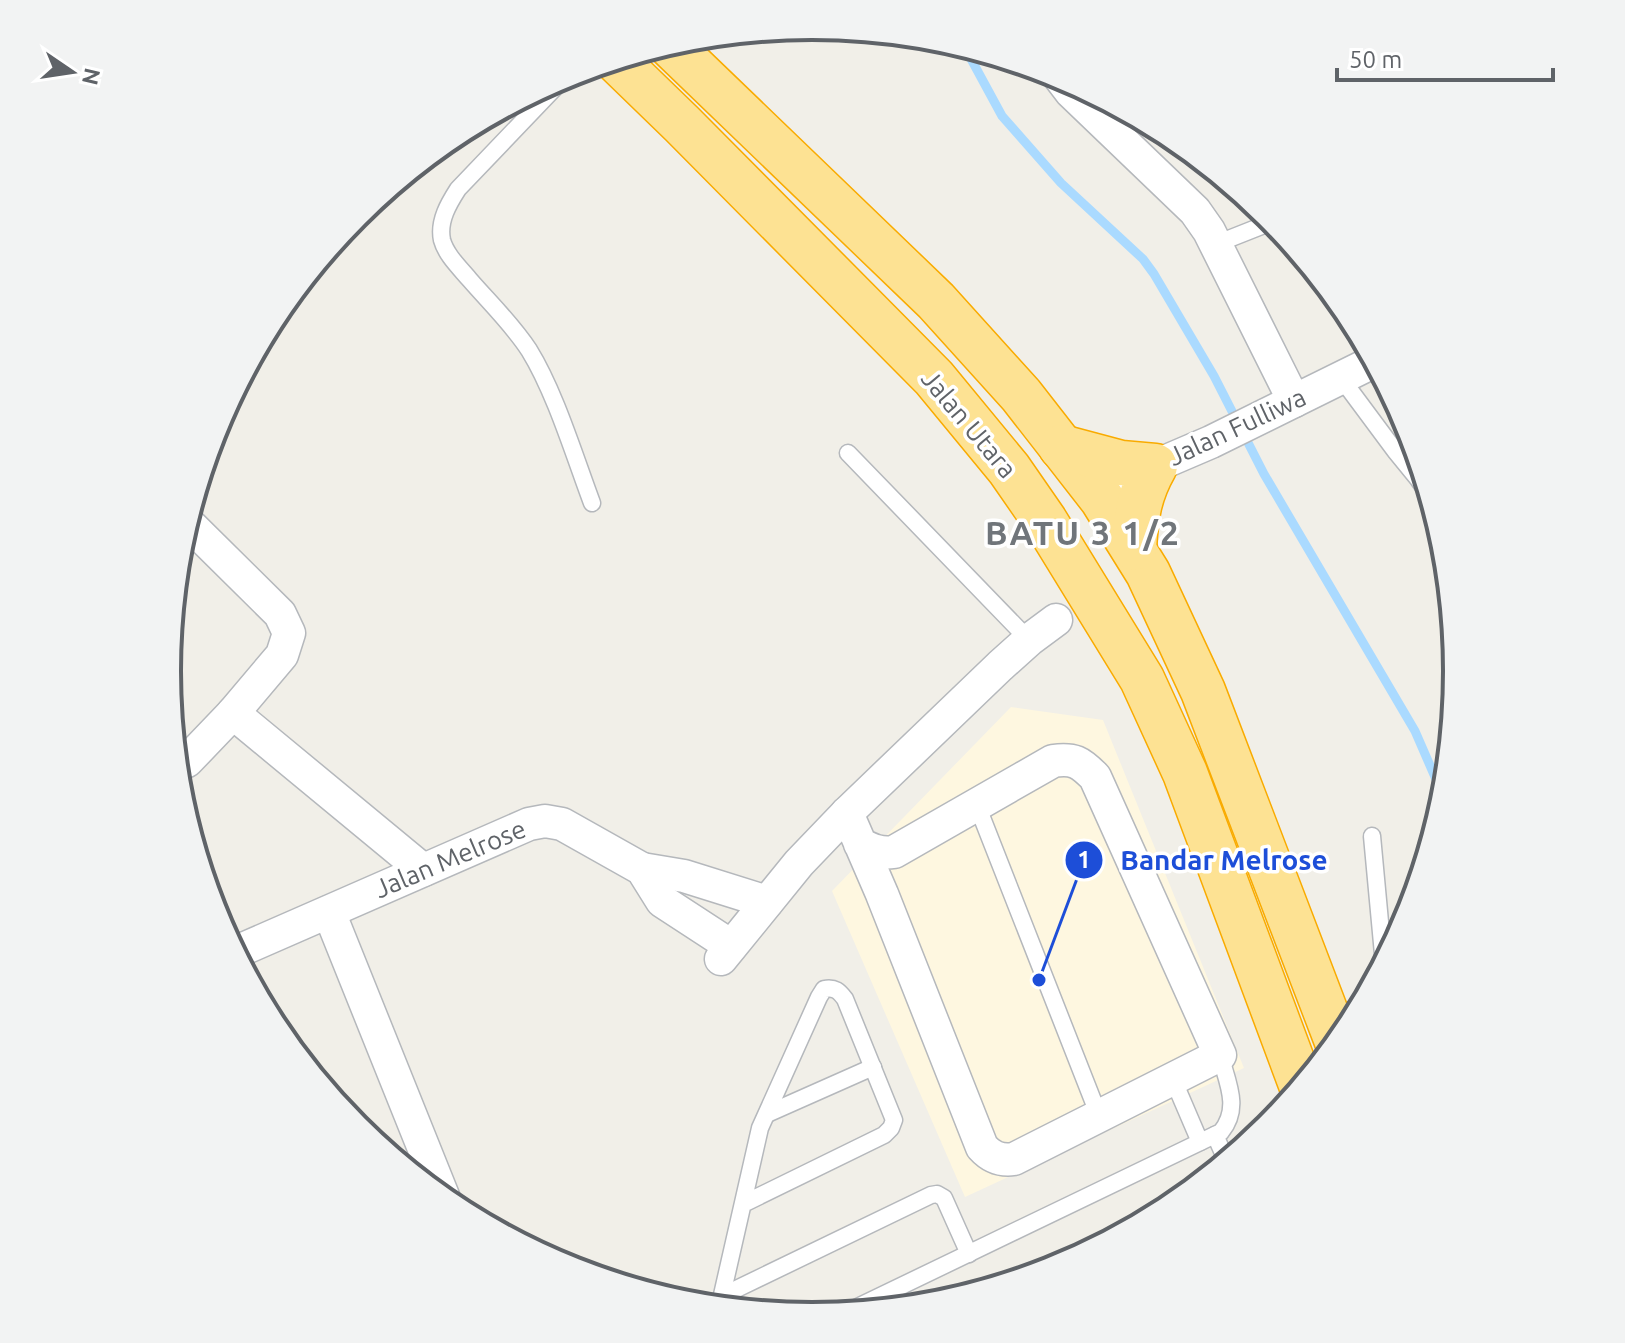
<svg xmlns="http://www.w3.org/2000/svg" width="1625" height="1343" viewBox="0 0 1625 1343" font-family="Ubuntu,sans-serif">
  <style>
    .commercial { fill: #fef7e0 }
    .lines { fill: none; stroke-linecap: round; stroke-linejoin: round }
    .stream { stroke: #aadaff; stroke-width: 9 }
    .lane-casing { stroke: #b5b8bc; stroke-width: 19 }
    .street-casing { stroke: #b5b8bc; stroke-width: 35 }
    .highway-casing { stroke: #f9ab00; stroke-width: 47 }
    .lane { stroke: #fff; stroke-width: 16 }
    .street { stroke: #fff; stroke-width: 32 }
    .highway { stroke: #fde293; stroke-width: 44 }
    .labels { text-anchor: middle; stroke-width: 7; stroke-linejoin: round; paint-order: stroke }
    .street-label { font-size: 26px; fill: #5f6368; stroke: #fff }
    .district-label { font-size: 34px; font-weight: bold; letter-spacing: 2px; fill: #70757a; stroke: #fff }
    .rim { fill: none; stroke: #5f6368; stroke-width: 4 }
    .leader { fill: none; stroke: #1d4ed8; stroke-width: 3 }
    .callout-dot { fill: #1d4ed8; stroke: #fff; stroke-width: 3 }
    .mark-label { font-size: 24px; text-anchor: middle; font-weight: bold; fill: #fff }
    .callout-label { font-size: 28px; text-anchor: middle; font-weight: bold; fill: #1d4ed8; stroke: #fff; stroke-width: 7; stroke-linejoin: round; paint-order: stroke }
  </style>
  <rect width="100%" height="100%" fill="#f1efe8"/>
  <path class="commercial" d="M1011,707l92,13 141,348 -279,129 -133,-306z"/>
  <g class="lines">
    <path class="stream" d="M964,46l38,70 59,67 82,76 11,15 60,102 50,98 151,257 30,69"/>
    <defs>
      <g id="lane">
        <path d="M568,74l-110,115c-9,14 -20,32 -16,51 4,15 18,28 28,40 20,23 42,44 59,70 26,42 45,105 63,153"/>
        <path d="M1216,244l58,-23"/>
        <path d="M1311,266l2,5 5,4"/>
        <path d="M1341,378l55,74 22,27 14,20"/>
        <path d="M848,453l181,187"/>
        <path d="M977,805l122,311"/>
        <path d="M1372,836l12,129"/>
        <path d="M1329,1018l33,-12"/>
        <path d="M1173,1079l27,63"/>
        <path d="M767,1114l106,-47"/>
        <path d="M1215,1135l12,27"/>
        <path d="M722,1296l209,-101 6,-1 7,4 25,56"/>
        <path d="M719,1308l41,-180 59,-131 5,-8c11,-2 15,2 21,10l49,121 -3,8 -7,7 -141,69"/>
        <path d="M843,1314l378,-182c20,-24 6,-50 -1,-77"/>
      </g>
      <g id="street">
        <path d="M1058,75l13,17 124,119 14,20 85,170"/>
        <path d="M1102,499l53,-33 56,-24 164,-81"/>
        <path d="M233,713l190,157"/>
        <path d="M176,766l11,-5 46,-48 49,-58 7,-22 -9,-19 -93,-92"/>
        <path d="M847,813l35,81 100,253c9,10 18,14 32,12l206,-104 -125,-278c-15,-15 -21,-19 -42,-16l-159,91c-14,2 -22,-2 -34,-8"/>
        <path d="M642,869l42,7 83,26"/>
        <path d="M329,912l116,289"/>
        <path d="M234,953l295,-129 16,-3 17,3 80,45 20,32 69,45"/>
        <path d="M721,959l78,-96 48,-50 153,-147 29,-26 27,-20"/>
      </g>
      <g id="highway">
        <path d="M669,44l267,257 85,94 81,104 46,74 55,118 135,353"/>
        <path d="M616,60l66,64 252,254 75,91 36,52 97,158 43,94 117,314"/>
        <path d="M1061,447l60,16 34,3c-16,28 -19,50 -21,82"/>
      </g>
    </defs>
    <use href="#lane" class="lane-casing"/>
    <use href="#street" class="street-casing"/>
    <use href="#highway" class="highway-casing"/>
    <use href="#lane" class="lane"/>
    <use href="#street" class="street"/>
    <use href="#highway" class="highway"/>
  </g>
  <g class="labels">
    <g class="street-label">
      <text transform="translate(969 424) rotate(50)" y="9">Jalan Utara</text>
      <text transform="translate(1237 427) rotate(-25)" y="9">Jalan Fulliwa</text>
      <text transform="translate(450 859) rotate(-23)" y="9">Jalan Melrose</text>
    </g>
    <g class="district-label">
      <text x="1083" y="545">BATU 3 1/2</text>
    </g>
  </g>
  <path d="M0 0H1625V1343H0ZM181 671a631 631 0 1 1 1262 0a631 631 0 1 1-1262 0Z" fill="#f2f3f3" fill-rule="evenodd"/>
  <path class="rim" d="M181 671a631 631 0 1 1 1262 0a631 631 0 1 1-1262 0Z"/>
  <path class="leader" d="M1039 980L1084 860"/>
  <g class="callout-dot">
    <circle cx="1039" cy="980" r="8"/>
    <circle cx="1084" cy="860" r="20"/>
  </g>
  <g class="mark-label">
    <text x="1084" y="868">1</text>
  </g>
  <g class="callout-label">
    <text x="1224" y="870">Bandar Melrose</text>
  </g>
  <g transform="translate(72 72) rotate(103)" stroke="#ffffff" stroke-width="6" paint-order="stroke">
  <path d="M0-6L14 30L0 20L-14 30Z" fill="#5f6368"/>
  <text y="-12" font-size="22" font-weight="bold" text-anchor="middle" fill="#5f6368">N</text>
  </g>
  <path d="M1337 68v12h216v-12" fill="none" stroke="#5f6368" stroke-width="4"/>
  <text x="1349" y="68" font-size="24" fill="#5f6368" stroke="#ffffff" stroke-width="6" paint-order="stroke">50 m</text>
</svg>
